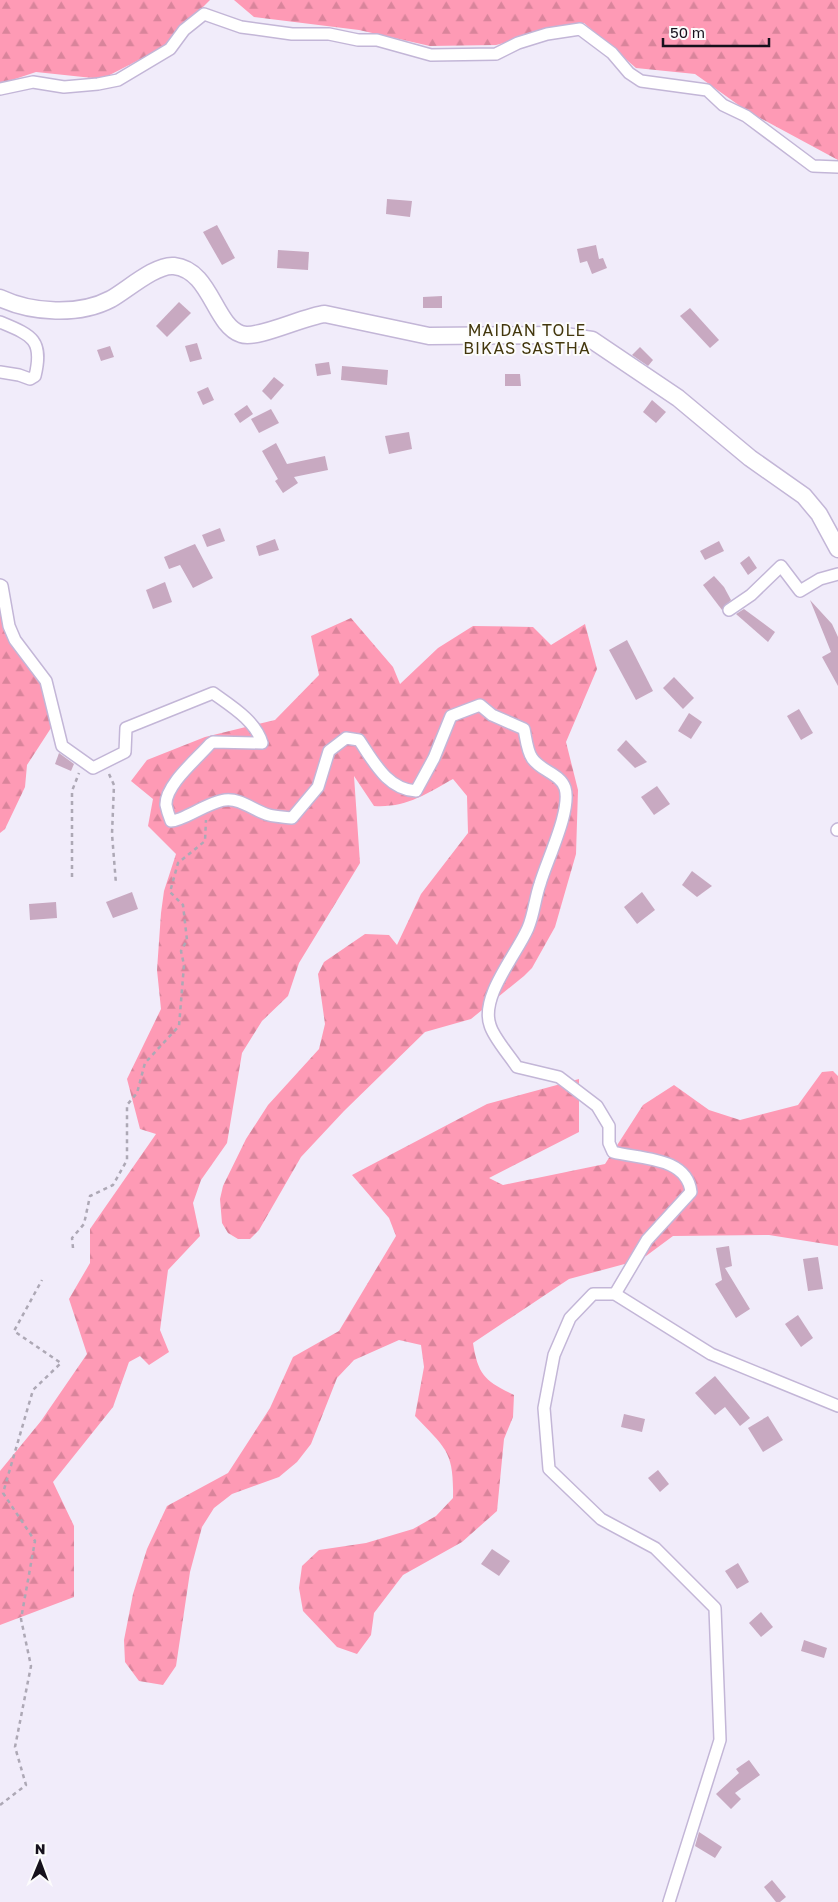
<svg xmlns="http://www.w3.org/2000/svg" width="838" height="1902" viewBox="0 0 838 1902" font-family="'Golos Text',sans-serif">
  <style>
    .forest { fill: url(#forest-firs) }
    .building { fill: #c8a9c1 }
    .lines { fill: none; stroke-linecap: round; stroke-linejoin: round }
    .street-casing { stroke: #c3b6d7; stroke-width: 14 }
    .secondary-casing { stroke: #c3b6d7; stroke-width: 19 }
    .path { stroke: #ada8b5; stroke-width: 2.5; stroke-dasharray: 4 4; stroke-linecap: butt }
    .street { stroke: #fff; stroke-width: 11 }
    .secondary { stroke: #fff; stroke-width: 16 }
    .labels { text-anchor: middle; stroke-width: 4; stroke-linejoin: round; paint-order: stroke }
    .neighbourhood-label { font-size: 16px; letter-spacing: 1px; fill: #43370d; stroke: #fcfcfc }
  </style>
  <defs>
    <pattern id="forest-firs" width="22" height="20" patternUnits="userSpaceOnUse" patternTransform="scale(1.25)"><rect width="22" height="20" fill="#fe9ab5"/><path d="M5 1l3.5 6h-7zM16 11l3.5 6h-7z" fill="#d9849b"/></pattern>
  </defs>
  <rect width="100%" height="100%" fill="#f1ecfa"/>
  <g class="forest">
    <path d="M0,0h210l-48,48 -60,31 -66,-7 -33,11 -3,-1z"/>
    <path d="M234,0h604v160l-91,-49 -52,-37 -59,-6 -52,-45 -88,22 -66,1 -71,-16 -105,-13z"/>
    <path d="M0,601l42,80 8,28 1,19 -24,37 -2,22 -20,42 -5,4z"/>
    <path d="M351,618l42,49 7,17 38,-36 35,-22 60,1 18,18 34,-21 12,45 -31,73 12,48 -2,64 -21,73 -23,41 -8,8 -53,43 -46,13 -81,79 -43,46 -42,73 -9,9h-12l-10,-6 -6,-10 -2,-24 3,-13 23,-47 22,-34 51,-56 6,-25 -7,-50 6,-12 41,-28 24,1 8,10 24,-51 47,-61 -1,-37 -14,-17c-27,15 -47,29 -79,27l-20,-30 6,87 -61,100 -11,33 -26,25 -20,32 -15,90 -26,37 -8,23 7,33 -32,34 -8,60 9,22 -20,13 -9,-9 -11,6 -16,45 -60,75 21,44v71l-74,28v-154l41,-50 46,-67 -18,-55 21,-36v-34l66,-95 -16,-5 -13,-50 34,-70 -4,-39 4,-57 3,-22 12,-37 -28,-28 5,-27 -22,-18 16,-21 58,-23 70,-17 44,-45 -8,-39z"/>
    <path d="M833,1071l5,5v170l-69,-11 -96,1 -27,20 -14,6 -63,17 -96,64c5,32 12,38 41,52l-1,22 -9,22 -7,72 -35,31 -59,33 -29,38 -3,22 -14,19 -20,-7 -34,-36 -4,-23 3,-22 17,-16 47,-7 47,-14 23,-13 17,-18c1,-47 -7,-49 -38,-82l9,-49 -3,-22 -22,-5 -45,20 -17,18 -26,66 -14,18 -18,15 -47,17 -18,14 -12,19 -12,45 -14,94 -13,19 -24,-4 -14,-19 -1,-22 9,-46 14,-45 20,-43 61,-33 42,-65 23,-51 46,-26 57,-95 -7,-18 -37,-43 135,-71 92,-25v53l-90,46 14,7 102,-21 38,-59 31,-20 35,25 31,10 58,-15 24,-33z"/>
  </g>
  <g class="building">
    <path d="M387,199l25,2 -2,16 -24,-3z"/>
    <path d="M217,225l18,33 -13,7 -19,-33z"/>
    <path d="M596,245l3,14 4,-1 4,10 -15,6 -5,-13 -7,2 -3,-14z"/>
    <path d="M278,250l31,2 -1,18 -31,-2z"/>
    <path d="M442,296v12h-19v-11z"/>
    <path d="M179,302l12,11 -24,24 -11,-11z"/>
    <path d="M690,308l29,32 -9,8 -30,-32z"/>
    <path d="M197,343l5,16 -12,3 -5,-16z"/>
    <path d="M110,346l4,11 -13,4 -4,-11z"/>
    <path d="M640,347l13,13 -5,6 -16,-11z"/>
    <path d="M329,362l2,12 -14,2 -2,-12z"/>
    <path d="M342,366l46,4 -1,15 -46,-5z"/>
    <path d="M505,374h15l1,12h-16z"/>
    <path d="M274,377l10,8 -13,15 -9,-9z"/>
    <path d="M208,387l6,13 -11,5 -6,-13z"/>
    <path d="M652,400l14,12 -10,11 -13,-11z"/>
    <path d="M247,405l6,9 -13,9 -6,-9z"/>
    <path d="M271,409l8,14 -20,10 -8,-14z"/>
    <path d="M409,432l3,17 -23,5 -4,-18z"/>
    <path d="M276,443l11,21 38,-8 3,14 -34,7 4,6 -15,10 -8,-12 3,-2 -16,-28z"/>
    <path d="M220,528l5,13 -18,6 -5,-12z"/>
    <path d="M275,539l4,11 -20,6 -3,-10z"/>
    <path d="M719,541l5,10 -19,9 -5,-9z"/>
    <path d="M195,544l18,34 -20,10 -13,-23 -11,4 -5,-12z"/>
    <path d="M749,556l8,12 -9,7 -8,-12z"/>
    <path d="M714,576l10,11 7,13 -9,10 -19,-25z"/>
    <path d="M165,582l7,20 -19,7 -7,-19z"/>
    <path d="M810,600l22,24 6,13v49l-16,-29 9,-5z"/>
    <path d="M744,609l31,23 -7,10 -32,-28z"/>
    <path d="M627,640l26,51 -17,9 -27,-50z"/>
    <path d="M674,677l20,21 -11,11 -20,-21z"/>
    <path d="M799,709l14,24 -12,7 -14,-24z"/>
    <path d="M689,713l13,9 -11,17 -13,-8z"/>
    <path d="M626,740l21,22 -12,6 -18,-18z"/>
    <path d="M59,753l15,11 -3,7 -16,-7z"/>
    <path d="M657,786l13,18 -16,11 -13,-18z"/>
    <path d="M692,871l20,15 -15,11 -15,-12z"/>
    <path d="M132,892l6,17 -25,9 -7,-16z"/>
    <path d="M642,892l13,18 -18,14 -13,-17z"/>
    <path d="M56,902l1,16 -27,2 -1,-16z"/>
    <path d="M729,1246l3,20 -7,2 25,41 -14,9 -21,-34 7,-4 -6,-32z"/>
    <path d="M818,1257l5,32 -15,2 -5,-32z"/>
    <path d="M798,1315l15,23 -12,9 -16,-23z"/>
    <path d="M715,1376l35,42 -10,8 -15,-19 -10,8 -20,-22z"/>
    <path d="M624,1414l21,5 -3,13 -21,-5z"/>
    <path d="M768,1416l15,24 -20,12 -15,-24z"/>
    <path d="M658,1470l11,14 -9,8 -12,-14z"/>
    <path d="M492,1549l18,12 -11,15 -18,-12z"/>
    <path d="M738,1563l11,19 -12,7 -12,-18z"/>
    <path d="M761,1612l12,15 -12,10 -12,-14z"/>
    <path d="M804,1640l23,8 -3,10 -23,-7z"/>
    <path d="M749,1760l11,15 -25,18 6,6 -10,10 -15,-15 23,-21 -3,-4z"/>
    <path d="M699,1832l23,15 -7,11 -20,-12z"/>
    <path d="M772,1880l14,17 -6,5h-4l-12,-15z"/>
  </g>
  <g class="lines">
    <defs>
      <g id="street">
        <path d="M0,89l33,-7 31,5 34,-3 20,-4 52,-31 14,-19 20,-16 37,13 51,7h37l29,6h19l54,15 65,-1 22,-11 29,-9 33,-5 32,24 17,20 12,8 66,9 16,15 23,11 67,50 25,1"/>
        <path d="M0,322c31,13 44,17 35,54l-5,3 -11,-4 -19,-3"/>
        <path d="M0,585l2,1 7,40 6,14 31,41 16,65 31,22 32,-16 1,-24 87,-35c18,13 43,28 49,50l-49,-1 -3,2c-13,15 -45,41 -44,61 1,5 3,11 5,16 12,0 37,-19 54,-21 16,-2 29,11 44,15 7,2 16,2 23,3l26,-31 11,-36 17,-13 13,2c15,22 28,49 57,51l18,-33 17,-42 29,-11 12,10 32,14c2,9 3,22 8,29 8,13 28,15 33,30 7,22 -19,74 -25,96 -5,14 -6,30 -12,44 -11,26 -48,68 -38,97 3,12 20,31 27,42l42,10 38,29 12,20v17l4,9c25,7 74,4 78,40l-44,48 -32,54"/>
        <path d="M729,610l22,-15 30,-29 19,25 20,-12 18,-5"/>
        <path d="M837,830l1,-1"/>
        <path d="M669,1902l51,-162 -5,-132 -60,-60 -54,-29 -52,-50 -5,-61 10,-53 16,-37 23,-24h22l96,60 127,52"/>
      </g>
      <path id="secondary" d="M0,298c32,15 79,18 111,1 16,-9 45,-35 63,-33 37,4 40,59 67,68 16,6 63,-18 84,-20l104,22 129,-1 34,5 86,58 72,60 54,38 15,18 19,35"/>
    </defs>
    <use href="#street" class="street-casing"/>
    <use href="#secondary" class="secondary-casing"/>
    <g class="path">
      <path d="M109,774l5,11 -2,49 4,50"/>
      <path d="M72,877v-86l7,-18"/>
      <path d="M73,1248l-1,-10 12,-14 6,-28 23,-11 14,-25v-55l10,-12 8,-30 34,-37 5,-61 -3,-14 6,-11 -4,-35 -13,-13 8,-29 27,-22 1,-21"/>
      <path d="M0,1805l26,-20 -11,-38 16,-81 -10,-47 14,-78 -32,-48 30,-103 28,-27 -47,-32 28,-51"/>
    </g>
    <use href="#street" class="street"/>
    <use href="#secondary" class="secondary"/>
  </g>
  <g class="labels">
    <g class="neighbourhood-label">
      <text x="527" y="336">MAIDAN TOLE<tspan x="527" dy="18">BIKAS SASTHA</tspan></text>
    </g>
  </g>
  <g transform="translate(40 1862) rotate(1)" stroke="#fcfcfc" stroke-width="4" paint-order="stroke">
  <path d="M0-4L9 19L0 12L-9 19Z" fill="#16111c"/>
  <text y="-8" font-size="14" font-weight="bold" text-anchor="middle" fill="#16111c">N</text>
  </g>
  <path d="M663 38v8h106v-8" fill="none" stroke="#16111c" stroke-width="2.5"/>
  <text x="670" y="38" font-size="15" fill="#16111c" stroke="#fcfcfc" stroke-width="4" paint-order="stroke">50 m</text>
</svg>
